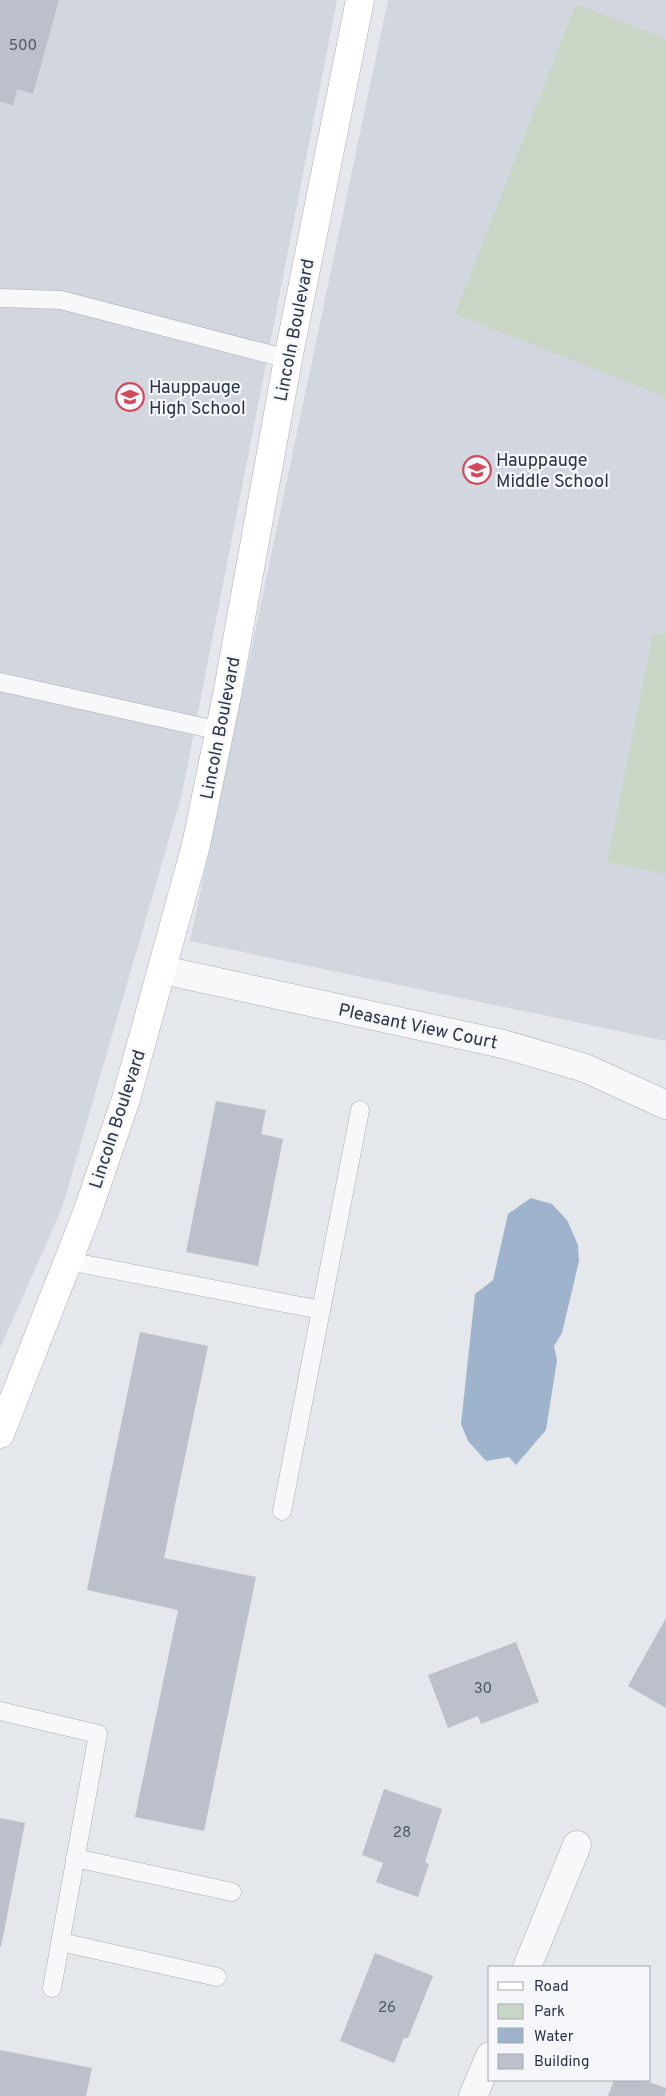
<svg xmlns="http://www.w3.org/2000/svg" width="666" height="2096" viewBox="0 0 666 2096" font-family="Overpass,sans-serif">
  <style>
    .built { fill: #d2d6de }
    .green { fill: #c9d6c5 }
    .water { fill: #9fb4cc }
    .building { fill: #bbc0ca }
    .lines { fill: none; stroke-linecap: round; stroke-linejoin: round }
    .lane-casing { stroke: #a9aeb7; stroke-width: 19 }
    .street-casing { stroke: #a9aeb7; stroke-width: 29 }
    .secondary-casing { stroke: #a9aeb7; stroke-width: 29 }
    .lane { stroke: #f7f8fa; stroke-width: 18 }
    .street { stroke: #f7f8fa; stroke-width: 28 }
    .secondary { stroke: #fff; stroke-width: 28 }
    .labels { text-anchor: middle; stroke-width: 4.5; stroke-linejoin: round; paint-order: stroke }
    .number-label { font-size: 15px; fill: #4f5766 }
    .street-label { font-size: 18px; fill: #2b3445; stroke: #f4f6f9 }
    .poi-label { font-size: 18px; fill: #2b3445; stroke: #f4f6f9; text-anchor: start }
  </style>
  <rect width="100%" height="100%" fill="#e4e7ec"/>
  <g class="built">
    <path d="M0,0h337l-155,794 -120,414 -62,140z"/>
    <path d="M388,0h278v1041l-476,-100z"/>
  </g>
  <g class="green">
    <path d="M576,4l90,35v358l-211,-83z"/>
    <path d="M653,633l13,3v238l-59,-12z"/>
  </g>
  <path class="water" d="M531,1198l21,6 15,16 11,25 1,16 -17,72 -8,13 3,14 -11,70 -30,35 -7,-8 -23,4 -18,-20 -7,-17 14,-130 18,-14 15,-66z"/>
  <g class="building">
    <path d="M0,0h59l-26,94 -16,-5 -4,16 -13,-3z"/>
    <path d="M216,1101l50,9 -5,24 22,5 -25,127 -72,-14z"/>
    <path d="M140,1332l68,14 -44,212 92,19 -52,254 -69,-14 43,-207 -91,-20z"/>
    <path d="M666,1618v90l-38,-22z"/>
    <path d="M516,1642l23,60 -58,22 -3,-8 -30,12 -20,-53z"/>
    <path d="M384,1789l58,20 -17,53 4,2 -11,33 -42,-15 7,-19 -21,-8z"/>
    <path d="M0,1818l25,5 -24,124h-1z"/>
    <path d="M375,1953l58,23 -25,62h-4l-10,25 -54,-22z"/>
    <path d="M0,2050l92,18 -6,28h-86z"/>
    <path d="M614,2080h29l23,8v4l-1,4h-57z"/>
  </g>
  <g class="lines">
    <defs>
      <g id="lane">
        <path d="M0,298l61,2 227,59"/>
        <path d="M0,682l220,49"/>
        <path d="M68,1261l253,49 -39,201"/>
        <path d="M321,1310l39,-200"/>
        <path d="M0,1711l98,23 -46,254"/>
        <path d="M75,1858l157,34"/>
        <path d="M61,1942l156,35"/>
      </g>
      <g id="street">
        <path d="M163,970l340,74 82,24 81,37"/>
        <path d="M527,1967l50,-122"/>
        <path d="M473,2096l17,-40"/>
      </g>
      <path id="secondary" d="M0,1434l87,-221 39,-114 70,-254 31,-150 61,-336 72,-359"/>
    </defs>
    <use href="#lane" class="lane-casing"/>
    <use href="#street" class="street-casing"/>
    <use href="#secondary" class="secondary-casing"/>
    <use href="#lane" class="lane"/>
    <use href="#street" class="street"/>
    <use href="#secondary" class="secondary"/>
  </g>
  <defs>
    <symbol id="school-ring" viewBox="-11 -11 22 22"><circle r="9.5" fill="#f4f6f9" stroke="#d1495b" stroke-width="1.5"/><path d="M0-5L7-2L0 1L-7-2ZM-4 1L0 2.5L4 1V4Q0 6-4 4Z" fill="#d1495b"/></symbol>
  </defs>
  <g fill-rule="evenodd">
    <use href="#school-ring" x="114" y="381" width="32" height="32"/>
    <use href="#school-ring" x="461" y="454" width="32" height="32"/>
  </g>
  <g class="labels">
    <g class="number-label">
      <text x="23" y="50">500</text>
      <text x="483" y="1693">30</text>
      <text x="402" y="1837">28</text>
      <text x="387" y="2012">26</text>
    </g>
    <g class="street-label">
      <text transform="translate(294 330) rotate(-79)" y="6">Lincoln Boulevard</text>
      <text transform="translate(220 728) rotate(-79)" y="6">Lincoln Boulevard</text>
      <text transform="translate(418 1026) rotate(12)" y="6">Pleasant View Court</text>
      <text transform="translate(117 1119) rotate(-72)" y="6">Lincoln Boulevard</text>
    </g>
    <g class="poi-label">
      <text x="149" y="393">Hauppauge<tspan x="149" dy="21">High School</tspan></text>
      <text x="496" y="466">Hauppauge<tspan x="496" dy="21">Middle School</tspan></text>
    </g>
  </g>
  <rect x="488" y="1966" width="162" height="115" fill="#f4f6f9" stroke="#a4a8b1"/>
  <rect x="498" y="1982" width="25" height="8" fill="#ffffff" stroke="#a4a8b1"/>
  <text x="534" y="1991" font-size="15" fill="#2b3445">Road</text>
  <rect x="498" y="2004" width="25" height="15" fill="#c9d6c5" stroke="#a4a8b1"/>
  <text x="534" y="2016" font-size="15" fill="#2b3445">Park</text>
  <rect x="498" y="2028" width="25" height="15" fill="#9fb4cc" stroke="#a4a8b1"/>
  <text x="534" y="2041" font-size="15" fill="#2b3445">Water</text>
  <rect x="498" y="2054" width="25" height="15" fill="#bbc0ca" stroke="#a4a8b1"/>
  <text x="534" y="2066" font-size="15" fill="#2b3445">Building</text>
</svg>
